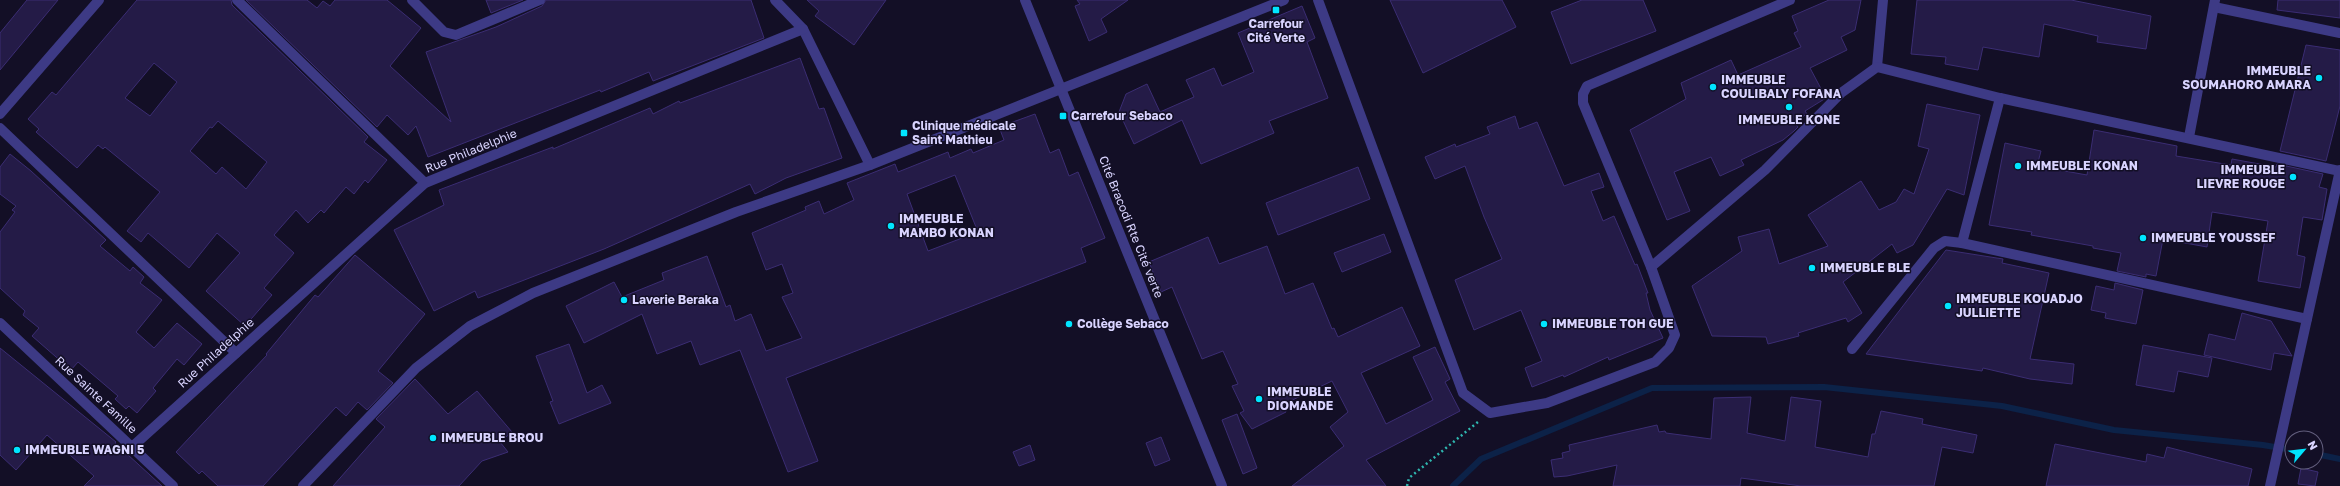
<svg xmlns="http://www.w3.org/2000/svg" width="2340" height="486" viewBox="0 0 2340 486" font-family="'Golos Text',sans-serif">
  <style>
    .lines { fill: none; stroke-linecap: round; stroke-linejoin: round }
    .stream { stroke: #0c2248; stroke-width: 6 }
    .building { fill: #241b47; stroke: #3b2d73; fill-rule: evenodd }
    .path { stroke: #2fb8b0; stroke-width: 2.5; stroke-dasharray: 2 3; stroke-linecap: butt }
    .street { stroke: #3d3a85; stroke-width: 10 }
    .poi-dot { fill: #00e5ff; stroke: #130f26; stroke-width: 1.5 }
    .labels { text-anchor: middle; stroke-width: 3; stroke-linejoin: round; paint-order: stroke }
    .poi-label { font-size: 12px; font-weight: bold; fill: #d9d4ff; stroke: #130f26; text-anchor: start }
    .street-label { font-size: 12px; fill: #d9d4ff; stroke: #130f26 }
  </style>
  <rect width="100%" height="100%" fill="#130f26"/>
  <g class="lines">
    <g class="stream">
      <path d="M2316,454l24,5"/>
      <path d="M1453,486l28,-27 171,-71 172,-1 178,19 112,24 149,15 29,5"/>
    </g>
  </g>
  <g class="building">
    <path d="M27,0h31l-58,70v-37z"/>
    <path d="M137,0h94l1,5 136,132 -4,5 23,18 -19,23 -3,-3 -11,14 -8,-7 -22,26 -3,-3 -13,13 -12,-13 -22,25 20,18 -30,35 8,7 -27,31 -39,-35 34,-38 -23,-20 -28,35 -41,-35 -7,9 -14,-11 33,-39 -55,-45 -2,2 -5,-4 -21,23 -41,-36 3,-3 -11,-10 24,-27 4,3zM154,63l23,19 -27,34 -25,-18zM218,121l49,41 -21,27 -24,-22 -6,7 -26,-23 20,-24 2,1z"/>
    <path d="M246,0h61l10,8 6,-7 7,5 5,-6h52l34,28 -31,38 61,56 -25,-70 70,-25 46,-21 4,-6h205l13,38 -111,43 -4,-9 -48,20 -1,-2 -172,67 -12,-31 -8,9 -21,-20 -10,12z"/>
    <path d="M486,0h37l-32,13z"/>
    <path d="M807,0h79l-32,45 -39,-29 4,-5z"/>
    <path d="M1077,0h51l-27,19 6,13 -18,9 -14,-35 5,-2z"/>
    <path d="M1390,0h112l14,27 -93,46z"/>
    <path d="M1582,0h61l13,31 -85,33 -20,-52z"/>
    <path d="M1829,0h32l-6,30 -14,7 6,13 -37,18 16,30 -21,13 2,3 -13,8 4,5 -4,4 -11,9 -42,20 3,5 -24,11 -9,-19 -37,15 16,39 -23,9 -37,-90 56,-31 -5,-16 50,-23 7,15 63,-28 -7,-14 4,-2 -6,-15z"/>
    <path d="M1917,0h154l80,16 -5,33 -49,-7 1,-6 -54,-12 -5,33 -56,-10 -5,23 -33,-6 1,-7 -35,-3z"/>
    <path d="M2278,0h62v18l-63,-8z"/>
    <path d="M1302,6l13,32 -8,4 21,56 -59,23 5,12 -73,31 -19,-44 -48,24 -15,-32 7,-18 21,-10 13,28 34,-15 -8,-17 28,-12 8,18 32,-14 -16,-39z"/>
    <path d="M2306,45l34,5v56l-14,55 -46,-10z"/>
    <path d="M800,58l19,51 5,-1 18,50 -56,20 -31,16 -5,-10 -146,65 -126,49 -3,-7 -41,20 -40,-81 50,-25 -5,-15 114,-43v2l97,-41 3,6 26,-13 1,2z"/>
    <path d="M1927,104l53,11 -16,80 -17,-6 -34,56 -16,8 -5,-9 -49,38 19,31 -14,9 -2,-4 -48,15 1,3 -31,8 -2,-7 -54,-1 -20,-50 50,-35 -4,-14 31,-8 10,35 49,-18 -20,-31 53,-34 18,29 17,-8 8,-13 10,5 15,-45 -11,-3z"/>
    <path d="M1035,114l15,39 9,-4 10,27 9,-4 27,66 -24,10 5,14 -300,116 32,83 -30,11 -48,-122 -40,15 -9,-24 -34,13 -15,-40 -58,29 -18,-37 48,-24 8,15 42,-17 -2,-7 45,-17 19,51 4,-2 5,16 16,-7 15,37 36,-13 -20,-41 11,-4 -11,-29 -16,6 -14,-37 54,-23 -1,-3 14,-6 5,13 30,-14 -7,-17 48,-19 3,8 50,-20 2,6 21,-9 2,4 31,-13 -5,-13zM955,175l23,57 -50,19 -21,-57z"/>
    <path d="M1515,116l4,13 18,-7 27,64 35,-13 5,14 -13,4 12,30 11,-5 21,49 2,-1 11,29h-2l4,17 13,28 -54,22 -1,-3 -44,20 -1,-2 -31,12 -7,-19 17,-7 -21,-51 -47,20 -19,-50 47,-21 -18,-42 -19,-51 -30,13 -10,-22 30,-13 1,3 34,-13 -3,-7z"/>
    <path d="M2094,130l83,16 -1,10 55,9 1,-6 44,8 1,-3 46,10 -4,13 8,2 -5,31 -19,-3 -6,38 8,2 -5,31 -42,-7 10,-60 -56,-9 -5,35 -44,-8 -7,37 -10,-2v3l-29,-6 4,-18 -28,-5v-2l-62,-11 1,-3 -43,-7 16,-82 36,8 -4,15 50,9z"/>
    <path d="M10,154l21,17 75,69 -6,6 30,25 3,-4 11,10 -4,6 22,17 -26,32 18,16 23,-25 25,21 -18,21 -7,-6 -24,29 3,3 -19,22 -8,-7 -3,3 -11,-10 3,-3 -40,-34 -7,8 -39,-34 7,-8 -16,-13 2,-4 -25,-23v-56l15,-20 -3,-2 4,-4 -16,-12v-27z"/>
    <path d="M1358,167l12,32 -92,36 -12,-32z"/>
    <path d="M1384,234l7,18 -49,20 -8,-19z"/>
    <path d="M1208,237l11,27 48,-18 18,48 28,-11 19,46 2,-1 4,9 64,-30 18,39 -59,27 25,51 47,-24 -20,-43 22,-10 15,32 -5,3 15,29 -94,49 20,26h-94l52,-40 -14,-19 18,-15 -16,-31 -50,24 4,7 -34,17 -12,-16 4,-2 -12,-25 6,-2 -15,-33 -21,8 -30,-72 -11,5 -12,-30z"/>
    <path d="M1946,250l57,9 -1,4 47,10 -19,86 44,5 -2,20 -42,-5 -47,-11 -1,3 -116,-17z"/>
    <path d="M355,255l70,59 -47,57 15,12 -26,27 -9,-8 -12,14 -10,-9 -73,79h-45l-16,-15 -3,3 -23,-22 91,-97 -1,-1 49,-59 3,2z"/>
    <path d="M2115,283l28,7 -7,34 -31,-6 1,-5 -15,-3 5,-24 18,4z"/>
    <path d="M2242,313l29,8 21,35 -18,-3 -3,17 -67,-15 5,-21 26,6z"/>
    <path d="M569,344l18,49 15,-8 9,18 -52,21 -9,-22 3,-1 -17,-45z"/>
    <path d="M2143,345l69,13 -4,19 -30,-6 -4,21 -38,-7z"/>
    <path d="M0,348l116,94 -1,1 47,43h-78l10,-10 -47,-41 -31,35 -16,-15z"/>
    <path d="M415,379l33,35 29,-23 35,41 -12,10 8,10 -26,9 -23,25h-126l52,-59 -9,-8z"/>
    <path d="M1751,397l-4,36 38,8 6,-44 30,4 -6,46 53,10 4,-23h3l6,-23 42,8 -1,5 55,11 -4,18 -31,-6 -8,39h-133l-60,-8 -1,8h-127l4,-21 -50,11 -13,1 -3,-17 12,-2 -1,-5 8,-2 -1,-6 88,-20 2,7 6,-1 1,2 45,6 3,-41z"/>
    <path d="M1237,414l20,54 -14,6 -21,-54z"/>
    <path d="M1161,437l9,23 -15,6 -9,-23z"/>
    <path d="M2055,444l91,18 1,-8 17,4 3,-11 85,22 -4,17h-202z"/>
    <path d="M1030,445l5,15 -16,6 -6,-14z"/>
    <path d="M2301,468l17,4 -3,14 -17,-2z"/>
  </g>
  <g class="lines">
    <path class="path" d="M1407,486l2,-8 69,-56"/>
    <g class="street">
      <path d="M237,0l188,183"/>
      <path d="M412,0l32,32 12,3 84,-35"/>
      <path d="M775,0l28,29 67,136"/>
      <path d="M1025,0l197,486"/>
      <path d="M1318,0l145,393 27,20 57,-10 108,-41 14,-14 6,-13 -24,-68 -68,-164v-9l4,-8 203,-86"/>
      <path d="M2214,7l126,26"/>
      <path d="M1877,67l6,-67"/>
      <path d="M0,114l99,-114"/>
      <path d="M0,128l236,225"/>
      <path d="M2189,137l26,-137"/>
      <path d="M1962,243l345,76"/>
      <path d="M1651,267l114,-97 76,-77 36,-26 123,31 340,73"/>
      <path d="M0,323l173,163"/>
      <path d="M1852,349l82,-101 11,-7 17,2 38,-145"/>
      <path d="M132,447l293,-264 378,-154"/>
      <path d="M303,486l113,-118 54,-42 63,-33 203,-81 134,-47 414,-165"/>
      <path d="M2270,486l70,-316"/>
    </g>
  </g>
  <g class="poi-dot">
    <rect x="1272" y="6" width="8" height="8" rx="2"/>
    <circle cx="2319" cy="78" r="4"/>
    <circle cx="1713" cy="87" r="4"/>
    <circle cx="1789" cy="107" r="4"/>
    <rect x="1059" y="112" width="8" height="8" rx="2"/>
    <rect x="900" y="129" width="8" height="8" rx="2"/>
    <circle cx="2018" cy="166" r="4"/>
    <circle cx="2293" cy="177" r="4"/>
    <circle cx="891" cy="226" r="4"/>
    <circle cx="2143" cy="238" r="4"/>
    <circle cx="1812" cy="268" r="4"/>
    <circle cx="624" cy="300" r="4"/>
    <circle cx="1948" cy="306" r="4"/>
    <circle cx="1069" cy="324" r="4"/>
    <circle cx="1544" cy="324" r="4"/>
    <circle cx="1259" cy="399" r="4"/>
    <circle cx="433" cy="438" r="4"/>
    <circle cx="17" cy="450" r="4"/>
  </g>
  <g class="labels">
    <g class="poi-label">
      <text x="1276" y="28" text-anchor="middle">Carrefour<tspan x="1276" dy="14">Cité Verte</tspan></text>
      <text x="2311" y="75" text-anchor="end">IMMEUBLE<tspan x="2311" dy="14">SOUMAHORO AMARA</tspan></text>
      <text x="1721" y="84">IMMEUBLE<tspan x="1721" dy="14">COULIBALY FOFANA</tspan></text>
      <text x="1071" y="120">Carrefour Sebaco</text>
      <text x="1789" y="124" text-anchor="middle">IMMEUBLE KONE</text>
      <text x="912" y="130">Clinique médicale<tspan x="912" dy="14">Saint Mathieu</tspan></text>
      <text x="2026" y="170">IMMEUBLE KONAN</text>
      <text x="2285" y="174" text-anchor="end">IMMEUBLE<tspan x="2285" dy="14">LIEVRE ROUGE</tspan></text>
      <text x="899" y="223">IMMEUBLE<tspan x="899" dy="14">MAMBO KONAN</tspan></text>
      <text x="2151" y="242">IMMEUBLE YOUSSEF</text>
      <text x="1820" y="272">IMMEUBLE BLE</text>
      <text x="1956" y="303">IMMEUBLE KOUADJO<tspan x="1956" dy="14">JULLIETTE</tspan></text>
      <text x="632" y="304">Laverie Beraka</text>
      <text x="1077" y="328">Collège Sebaco</text>
      <text x="1552" y="328">IMMEUBLE TOH GUE</text>
      <text x="1267" y="396">IMMEUBLE<tspan x="1267" dy="14">DIOMANDE</tspan></text>
      <text x="441" y="442">IMMEUBLE BROU</text>
      <text x="25" y="454">IMMEUBLE WAGNI 5</text>
    </g>
    <g class="street-label">
      <text transform="translate(471 151) rotate(-22)" y="4">Rue Philadelphie</text>
      <text transform="translate(1131 227) rotate(68)" y="4">Cité Bracodi Rte Cité verte</text>
      <text transform="translate(216 353) rotate(-42)" y="4">Rue Philadelphie</text>
      <text transform="translate(96 395) rotate(43)" y="4">Rue Sainte Famille</text>
    </g>
  </g>
  <g transform="translate(2304 450) rotate(62)"><circle r="19" fill="#130f26" stroke="#625e7d"/>
  <path d="M0-3L7 15L0 10L-7 15Z" fill="#00e5ff"/>
  <text y="-6" font-size="11" font-weight="bold" text-anchor="middle" fill="#d9d4ff">N</text>
  </g>
</svg>
